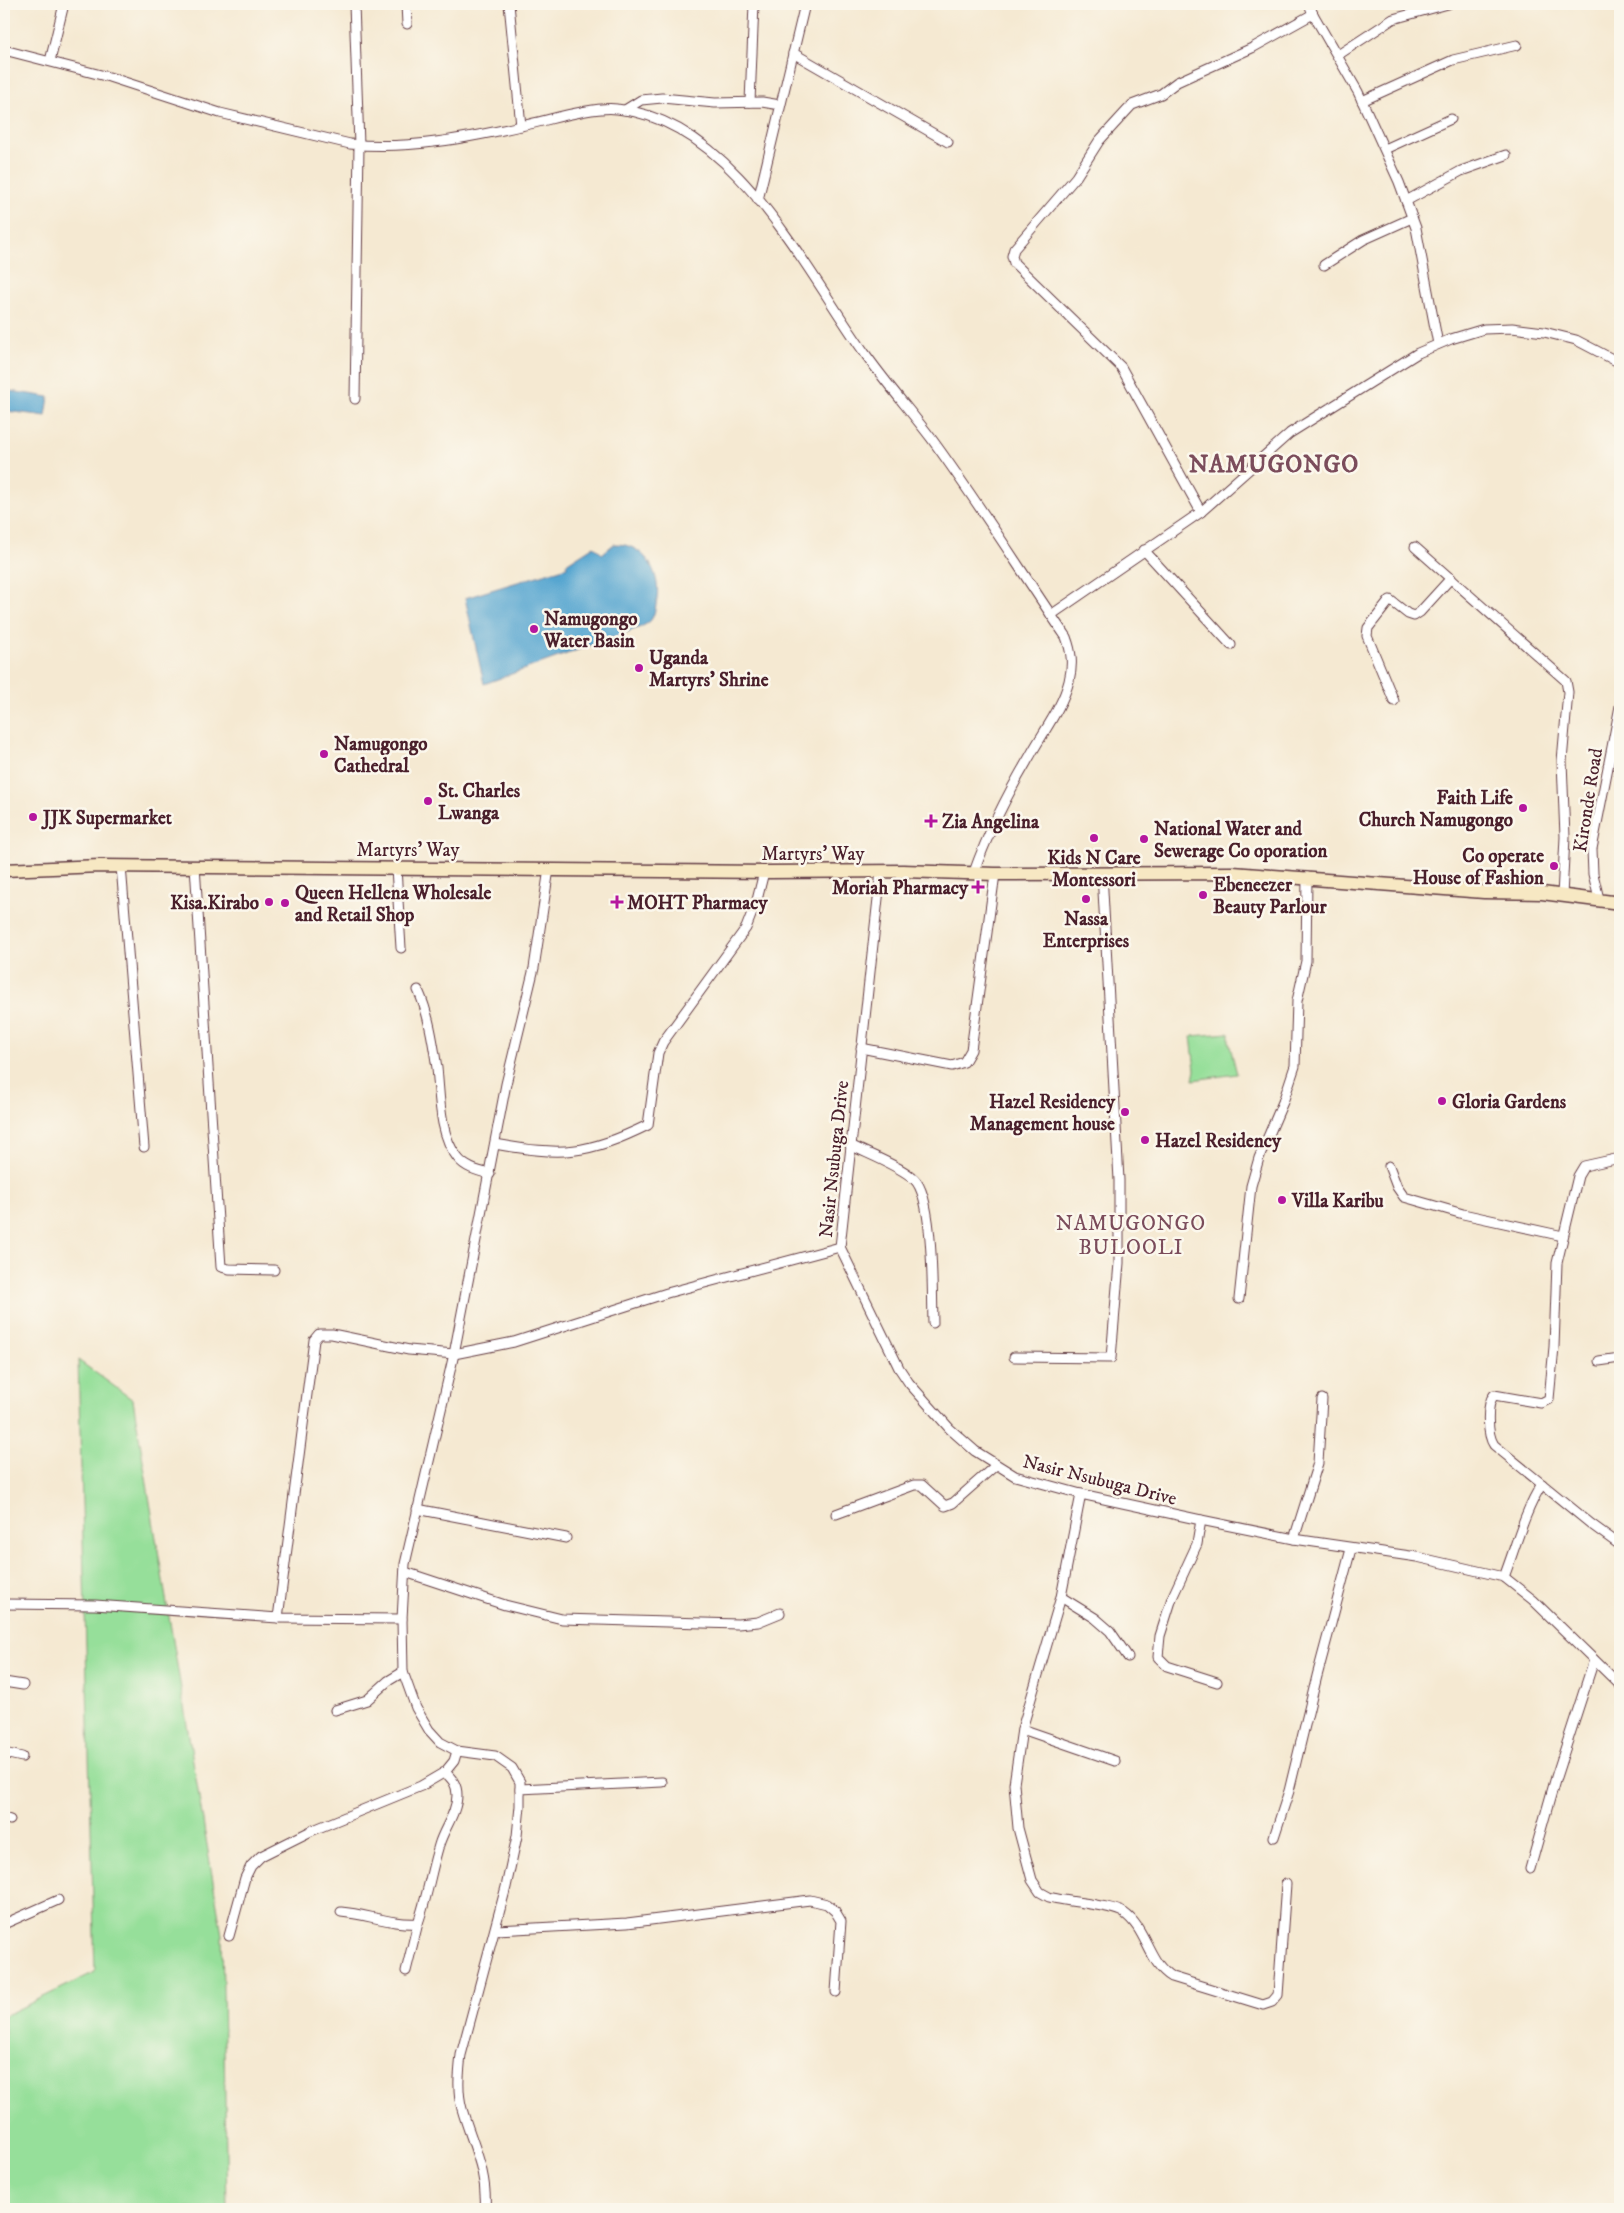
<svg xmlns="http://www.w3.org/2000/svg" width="1624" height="2213" viewBox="0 0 1624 2213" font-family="'IM FELL DW Pica',serif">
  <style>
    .green { fill: #96df9a; stroke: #707f62 }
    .water { fill: #56a6d0; stroke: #50627e }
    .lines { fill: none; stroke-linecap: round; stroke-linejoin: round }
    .street-casing { stroke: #643d44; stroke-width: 11 }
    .secondary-casing { stroke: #643d44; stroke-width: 15 }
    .street { stroke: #fff; stroke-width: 9 }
    .secondary { stroke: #f7e8c3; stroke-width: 12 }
    .poi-dot { fill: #b5179e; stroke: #fbf7ec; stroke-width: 2 }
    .labels { text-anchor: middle; stroke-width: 5; stroke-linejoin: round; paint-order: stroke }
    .poi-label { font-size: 19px; font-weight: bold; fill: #4a1f2b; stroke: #fbf7ec; text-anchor: start }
    .street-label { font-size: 19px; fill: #4a1f2b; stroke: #fbf7ec }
    .quarter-label { font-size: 21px; letter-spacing: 1px; fill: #7b4c5b; stroke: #fbf7ec }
    .district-label { font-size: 24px; font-weight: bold; letter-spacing: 1px; fill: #7b4c5b; stroke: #fbf7ec }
  </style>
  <rect width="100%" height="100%" fill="#fbf7ec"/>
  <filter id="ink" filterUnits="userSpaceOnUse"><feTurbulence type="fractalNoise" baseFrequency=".02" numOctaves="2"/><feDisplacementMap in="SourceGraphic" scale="10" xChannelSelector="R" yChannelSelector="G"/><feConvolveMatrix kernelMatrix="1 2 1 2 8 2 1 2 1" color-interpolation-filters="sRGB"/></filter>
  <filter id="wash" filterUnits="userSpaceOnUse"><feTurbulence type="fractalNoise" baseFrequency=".0096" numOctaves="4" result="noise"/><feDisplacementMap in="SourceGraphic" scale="20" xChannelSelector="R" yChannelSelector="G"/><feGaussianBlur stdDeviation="1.12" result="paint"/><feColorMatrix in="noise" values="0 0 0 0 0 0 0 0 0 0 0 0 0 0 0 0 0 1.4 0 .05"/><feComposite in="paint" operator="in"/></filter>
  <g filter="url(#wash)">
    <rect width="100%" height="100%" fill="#f5e9d2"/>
    <g class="green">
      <path d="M1229,1033v9l8,32 -44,6 2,-10 -4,-34z"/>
      <path d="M78,1360l55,40 89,535 5,274h-223v-193l91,-44z"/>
    </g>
    <g class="water">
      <path d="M10,391l39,6 -3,19 -39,-5z"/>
      <path d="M614,544c33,-1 49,33 42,61 -1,5 -2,11 -5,15 -2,3 -7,5 -10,7l-157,57 -19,-86 102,-31 -1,-3 28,-18 8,8z"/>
    </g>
  </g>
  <g filter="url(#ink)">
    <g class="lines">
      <defs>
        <g id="street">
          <path d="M354,4l5,141 -4,254"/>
          <path d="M406,4l1,20"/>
          <path d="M509,4l12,122"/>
          <path d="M1309,4l4,10 45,78 41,90 17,46 22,116"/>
          <path d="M4,50l105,27 111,36 130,31c58,6 118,-6 175,-19 24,-5 69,-19 92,-16 116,11 187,159 247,243 21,30 45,57 67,86 47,64 90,133 135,199 6,16 7,28 3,44 -7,27 -26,51 -39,75 -23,39 -41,74 -56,116"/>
          <path d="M793,53l155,89"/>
          <path d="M1338,55l55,-36 55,-15"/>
          <path d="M50,61l14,-57"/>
          <path d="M1362,101l91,-41 64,-15"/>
          <path d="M750,102l4,-98"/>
          <path d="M625,110l16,-10 21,-2 53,5 47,-1 18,3"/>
          <path d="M1385,149l66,-30"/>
          <path d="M758,200l47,-196"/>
          <path d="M1406,201l55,-30 45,-16"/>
          <path d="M1324,265l39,-25 49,-22"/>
          <path d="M1201,512l-80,-145 -107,-104 -2,-7 2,-7 62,-72 23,-36 33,-36 29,-11 16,-12 75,-34 61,-34"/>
          <path d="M1415,547l151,134 2,11 -6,69 3,76 -3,59"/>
          <path d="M1144,550l87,95"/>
          <path d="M1051,615l150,-103 89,-79 128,-80 33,-14 33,-10 28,-1 32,4 32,8 44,23"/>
          <path d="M1394,701l-27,-65 1,-8 22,-28 18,14 6,2 6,-4 31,-34"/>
          <path d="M121,866l23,281"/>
          <path d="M195,866l26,401 8,2 45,1"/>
          <path d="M396,868l5,80"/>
          <path d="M881,871l-41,376 59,121 10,15 41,46 25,22 40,25 66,18 120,26 93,19 123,18 87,20 29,23 87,85"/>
          <path d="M1599,899l-6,-25 -1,-25 28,-143"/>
          <path d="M418,990c11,24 15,52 19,78 3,28 2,66 20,89 8,11 21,14 33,17"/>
          <path d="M861,1048l91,18 12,-4 7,-12 24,-176"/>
          <path d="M495,1144c67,12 92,11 153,-19l10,-72 5,-11 83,-114 11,-28 7,-28"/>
          <path d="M850,1145c18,9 50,21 64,34 20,18 18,115 19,144"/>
          <path d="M1620,1158l-36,8 -6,10 -21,87 -3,84 -5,52 -8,4 -47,-8c-8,9 -7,40 0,50l97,79 29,21"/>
          <path d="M1389,1166l8,21 7,10 59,17 100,22"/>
          <path d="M1239,1299l12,-113 8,-28 24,-56 12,-36 2,-65 9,-40 1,-84"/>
          <path d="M1014,1357l97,1 8,-95v-83l-17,-307"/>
          <path d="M1599,1361l21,-3"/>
          <path d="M1081,1494l-20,103 -39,132 -8,55 4,44 14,52 8,12 9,5c18,5 64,8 75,16 23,16 24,50 48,64l91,28 9,-3 6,-7 8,-111"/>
          <path d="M417,1509l149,29"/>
          <path d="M836,1514l78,-29h8l23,21 8,-3 43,-38"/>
          <path d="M1201,1520l-4,24 -25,54 -12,38 -2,21 9,9 50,16"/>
          <path d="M1294,1539l24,-76 4,-64"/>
          <path d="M405,1572l100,33 57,14 176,5 20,-2 22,-9"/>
          <path d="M1504,1577c12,-31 20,-65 38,-93"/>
          <path d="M1061,1597l34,21 15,13 18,26"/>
          <path d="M4,1604l91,1 183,13 124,1"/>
          <path d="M278,1618l36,-278 5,-6h13l77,16 45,4 60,-12 153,-49 173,-46"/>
          <path d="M4,1682l19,3"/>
          <path d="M335,1710l32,-10 21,-19 15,-9"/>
          <path d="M1022,1729l93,32"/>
          <path d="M4,1753l18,4"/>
          <path d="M520,1789l142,-7"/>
          <path d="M4,1818l6,2"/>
          <path d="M1274,1837l15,-46 28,-115 34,-127"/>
          <path d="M1530,1869l26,-92 38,-117"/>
          <path d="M341,1912c26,2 51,13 77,11 9,-25 13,-52 21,-78 5,-17 18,-32 18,-50 0,-11 -5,-16 -12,-23"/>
          <path d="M4,1924l54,-24"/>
          <path d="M496,1930l131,-7 183,-23 17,4 8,7 6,10 -5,71"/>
          <path d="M229,1936l16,-58 6,-12 10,-10 50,-25 110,-45 24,-14 9,-11 3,-10"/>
          <path d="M406,1971l12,-48"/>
          <path d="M485,2209c3,-38 -13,-65 -23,-100 -5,-18 -3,-36 -1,-54l45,-168 11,-51 3,-30v-24l-8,-14 -17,-12 -38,-5 -17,-9 -11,-12 -13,-22 -13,-36 -1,-53 3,-55 49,-210 52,-270 28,-116 15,-99"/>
        </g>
        <path id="secondary" d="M4,870l96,-4 669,6 134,-1 92,3 238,-1 251,19 58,1 78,10"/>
      </defs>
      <use href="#street" class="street-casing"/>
      <use href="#secondary" class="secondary-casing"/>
      <use href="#street" class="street"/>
      <use href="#secondary" class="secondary"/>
    </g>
  </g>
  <g class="poi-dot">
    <circle cx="534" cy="629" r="5"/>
    <circle cx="639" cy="668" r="5"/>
    <circle cx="324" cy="754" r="5"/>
    <circle cx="428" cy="801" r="5"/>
    <circle cx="1523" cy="808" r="5"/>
    <circle cx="33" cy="817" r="5"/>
    <path d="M928.5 813.5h5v5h5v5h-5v5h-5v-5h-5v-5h5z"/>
    <circle cx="1094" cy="838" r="5"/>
    <circle cx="1144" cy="839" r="5"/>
    <circle cx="1554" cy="866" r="5"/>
    <path d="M975.5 879.5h5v5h5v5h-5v5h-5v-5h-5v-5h5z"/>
    <circle cx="1203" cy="895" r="5"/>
    <circle cx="1086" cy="899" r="5"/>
    <circle cx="269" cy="902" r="5"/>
    <path d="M614.5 894.5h5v5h5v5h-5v5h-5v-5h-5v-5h5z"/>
    <circle cx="285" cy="903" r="5"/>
    <circle cx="1442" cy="1101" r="5"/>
    <circle cx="1125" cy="1112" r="5"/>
    <circle cx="1145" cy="1140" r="5"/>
    <circle cx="1282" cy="1200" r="5"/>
  </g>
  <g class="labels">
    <g class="poi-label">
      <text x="544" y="625">Namugongo<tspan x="544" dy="22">Water Basin</tspan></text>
      <text x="649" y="664">Uganda<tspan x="649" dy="22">Martyrs' Shrine</tspan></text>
      <text x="334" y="750">Namugongo<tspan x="334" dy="22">Cathedral</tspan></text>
      <text x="438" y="797">St. Charles<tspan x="438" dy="22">Lwanga</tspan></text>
      <text x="1513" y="804" text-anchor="end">Faith Life<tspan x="1513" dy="22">Church Namugongo</tspan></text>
      <text x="43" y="824">JJK Supermarket</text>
      <text x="942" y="828">Zia Angelina</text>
      <text x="1154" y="835">National Water and<tspan x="1154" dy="22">Sewerage Co oporation</tspan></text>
      <text x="1544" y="862" text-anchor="end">Co operate<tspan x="1544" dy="22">House of Fashion</tspan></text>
      <text x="1094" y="864" text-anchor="middle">Kids N Care<tspan x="1094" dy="22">Montessori</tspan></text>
      <text x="1213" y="891">Ebeneezer<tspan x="1213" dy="22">Beauty Parlour</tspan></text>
      <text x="968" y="894" text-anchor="end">Moriah Pharmacy</text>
      <text x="295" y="899">Queen Hellena Wholesale<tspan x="295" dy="22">and Retail Shop</tspan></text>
      <text x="259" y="909" text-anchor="end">Kisa.Kirabo</text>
      <text x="627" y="909">MOHT Pharmacy</text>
      <text x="1086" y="925" text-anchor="middle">Nassa<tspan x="1086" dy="22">Enterprises</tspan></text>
      <text x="1115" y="1108" text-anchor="end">Hazel Residency<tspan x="1115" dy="22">Management house</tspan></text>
      <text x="1452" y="1108">Gloria Gardens</text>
      <text x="1155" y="1147">Hazel Residency</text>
      <text x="1292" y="1207">Villa Karibu</text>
    </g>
    <g class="street-label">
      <text transform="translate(1587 800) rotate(-81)" y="7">Kironde Road</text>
      <text x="408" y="856">Martyrs' Way</text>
      <text x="813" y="860">Martyrs' Way</text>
      <text transform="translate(833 1159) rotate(-84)" y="7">Nasir Nsubuga Drive</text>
      <text transform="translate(1100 1479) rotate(14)" y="7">Nasir Nsubuga Drive</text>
    </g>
    <g class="quarter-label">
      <text x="1131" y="1230">NAMUGONGO<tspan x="1131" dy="24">BULOOLI</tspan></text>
    </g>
    <g class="district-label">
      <text x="1274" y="472">NAMUGONGO</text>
    </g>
  </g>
  <rect width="1624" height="2213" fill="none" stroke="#fbf7ec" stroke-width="20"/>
</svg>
